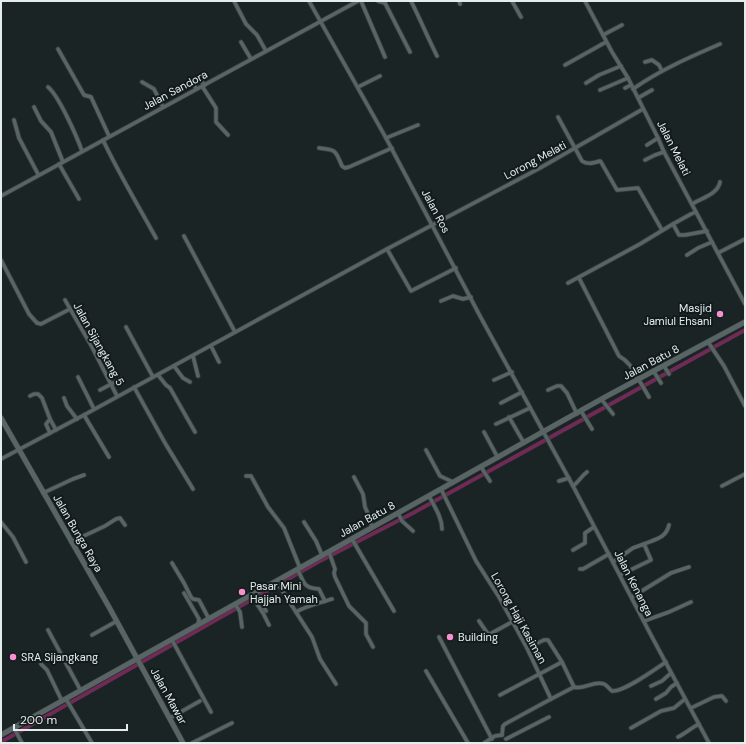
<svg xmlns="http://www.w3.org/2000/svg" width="746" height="744" viewBox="0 0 746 744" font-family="'DM Sans',sans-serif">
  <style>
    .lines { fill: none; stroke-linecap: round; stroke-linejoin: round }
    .canal { stroke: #6f2b56; stroke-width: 4 }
    .street-casing { stroke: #373f3f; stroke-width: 5 }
    .secondary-casing { stroke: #373f3f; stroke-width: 6 }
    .street { stroke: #596464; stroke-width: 3.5 }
    .secondary { stroke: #596464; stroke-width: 5 }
    .poi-dot { fill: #f790ce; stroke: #121b1b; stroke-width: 1.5 }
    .labels { text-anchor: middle; stroke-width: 4; stroke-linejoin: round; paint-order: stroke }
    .street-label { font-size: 11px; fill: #e5ecec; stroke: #121b1b }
    .poi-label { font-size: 11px; fill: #e5ecec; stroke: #121b1b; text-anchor: start }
  </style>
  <rect width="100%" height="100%" fill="#1b2425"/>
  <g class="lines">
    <path class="canal" d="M1,742l317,-180 95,-49 332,-183"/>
    <defs>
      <g id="street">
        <path d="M234,1l12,23 11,11 9,16"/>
        <path d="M309,1l77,137 94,178 93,170 79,151 57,106"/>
        <path d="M361,1l24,56"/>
        <path d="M378,1l7,2"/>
        <path d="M385,1v2l25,49"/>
        <path d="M411,1c9,18 17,37 26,55"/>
        <path d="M459,1l1,3"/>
        <path d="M512,1l9,16"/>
        <path d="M585,1l27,51 16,26 30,60 6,14 81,152"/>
        <path d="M603,35l19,-10"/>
        <path d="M241,42l10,17"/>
        <path d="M58,49l26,46 7,2 18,39"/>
        <path d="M645,62l7,-2 7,5 3,6"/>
        <path d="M565,65l41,-23"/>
        <path d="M142,82l12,7 9,18"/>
        <path d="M586,83l13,-8 22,-9"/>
        <path d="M202,86l14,22v14l12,13"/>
        <path d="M48,87c11,9 29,50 34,64"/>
        <path d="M358,87l22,-11"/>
        <path d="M625,88l6,-3"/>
        <path d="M196,89l-2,-5 1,-2 5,-2 5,5"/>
        <path d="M633,89c27,-19 57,-32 87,-45"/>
        <path d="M600,90l28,-12"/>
        <path d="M638,98l14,-8"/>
        <path d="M34,107l7,14 10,11 12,30"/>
        <path d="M558,117l24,44c6,4 11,2 18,0l1,1 16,28 21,-2 24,42"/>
        <path d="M14,120l5,18 19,36"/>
        <path d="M386,138l32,-13"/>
        <path d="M103,140c16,34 35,65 53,98"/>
        <path d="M647,145l11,-7"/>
        <path d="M319,148c18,2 16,2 23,18l3,2 4,-1 43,-19"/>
        <path d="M645,160l10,-5 9,-3"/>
        <path d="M59,164l20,35"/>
        <path d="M1,196l357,-195"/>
        <path d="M692,204c10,-6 26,-10 28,-22"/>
        <path d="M673,224l18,-10 5,-2"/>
        <path d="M184,236l51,96"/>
        <path d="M387,249l24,42 45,-23"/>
        <path d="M718,253l27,-14"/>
        <path d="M687,255l11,-7 14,-6"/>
        <path d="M1,260l28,54 8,9 4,1 29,-15"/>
        <path d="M579,278l40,78c11,6 14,14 19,24"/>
        <path d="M568,283l72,-39 33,-20 6,11h6l22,-4"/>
        <path d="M65,300l27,47 25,49"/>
        <path d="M441,301l12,-5 10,3 8,-2"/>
        <path d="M126,327l27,50"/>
        <path d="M708,342l16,24 21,40"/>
        <path d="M211,346l8,16"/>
        <path d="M193,356l5,20"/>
        <path d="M174,366l9,12 7,4"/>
        <path d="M664,366l5,8"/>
        <path d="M654,372l7,11"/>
        <path d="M158,375l8,10 4,3 25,44"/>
        <path d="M78,377l16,32"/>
        <path d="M494,380l18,-8"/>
        <path d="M639,380l10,17"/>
        <path d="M134,387l31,56 28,46"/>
        <path d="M100,390l21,-11"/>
        <path d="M548,390l9,-4h4l6,7 10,21"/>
        <path d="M30,396l4,-2h4l4,4 8,21 6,11"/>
        <path d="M64,398l3,8 10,13"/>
        <path d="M602,400l11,14"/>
        <path d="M501,403l21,-11"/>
        <path d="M581,411l11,18"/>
        <path d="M84,415l25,42"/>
        <path d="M509,417l15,26"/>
        <path d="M50,419l-4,5 4,9"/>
        <path d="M496,424l34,-16"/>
        <path d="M484,432l14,26"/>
        <path d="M426,450l14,26 13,6"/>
        <path d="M1,459l83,-44 303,-166 153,-81 103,-59"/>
        <path d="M481,467l9,14"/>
        <path d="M246,476h5l17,31 16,21 16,40"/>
        <path d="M354,477l9,17 2,13 4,9v2l3,9"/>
        <path d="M559,481l10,-3"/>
        <path d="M573,486c6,-4 8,-10 14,-14"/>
        <path d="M722,486l23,-12"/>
        <path d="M441,489l35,72 23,36 28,51 24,51 -46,25 -2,2 -1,9"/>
        <path d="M43,493l30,-14 11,-4"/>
        <path d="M429,496c5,10 13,21 13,33"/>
        <path d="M398,513l4,8 11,10"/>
        <path d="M1,522l12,15 13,25"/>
        <path d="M304,522l12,19 6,14"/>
        <path d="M352,539l42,72"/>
        <path d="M71,542l34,-16 11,-7 4,-1 5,7"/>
        <path d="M644,544c12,-5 22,-6 25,-19"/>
        <path d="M573,550l12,-7v-10l9,-6"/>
        <path d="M329,552l6,17 -1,4 1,4 14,29 17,17v11l7,13"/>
        <path d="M613,562l20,-14 11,-4 7,16 -31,15"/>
        <path d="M172,563l12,20 7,14 2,2 6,1 10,19"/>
        <path d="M297,569c8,13 5,19 22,20l6,12"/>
        <path d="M580,569h3l26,-15"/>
        <path d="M276,581l36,56 8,22 16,25"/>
        <path d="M256,592l10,19"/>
        <path d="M184,593l15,26 -1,6"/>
        <path d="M251,595l12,18 6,12"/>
        <path d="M632,597l39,-24 18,-6"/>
        <path d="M235,604l5,8 2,15"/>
        <path d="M296,612c10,-6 24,-9 36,-13"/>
        <path d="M479,621l9,13h2l22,-12"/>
        <path d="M644,621l25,-9 22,-10"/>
        <path d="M48,630l33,61"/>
        <path d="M92,635l25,-14"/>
        <path d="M439,637l53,102"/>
        <path d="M172,640l39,72"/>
        <path d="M527,648l17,-8h4l14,22 12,25 -23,12"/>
        <path d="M41,664l6,6 15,31"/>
        <path d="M426,671l42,72"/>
        <path d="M651,686l11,-5 9,-8"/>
        <path d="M574,687c10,3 20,-7 30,-3 3,1 5,5 8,7 12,1 42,-21 54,-29"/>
        <path d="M500,695l62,-33"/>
        <path d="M66,699l26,44"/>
        <path d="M656,699l10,-6 5,-6 6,-4"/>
        <path d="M691,708l23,-11 8,-1 4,5"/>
        <path d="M170,718l30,-17"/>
        <path d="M14,728l8,15"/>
        <path d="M631,728l30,-17 13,-3 11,-9"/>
        <path d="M678,737c8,-4 13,-9 21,-13"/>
        <path d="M506,739l43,-22"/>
        <path d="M192,743l40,-20"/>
        <path d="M484,743l11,-7 7,-1"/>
      </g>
      <g id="secondary">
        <path d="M1,418l108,189 74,136"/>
        <path d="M1,735l397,-222 209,-117 138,-74"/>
      </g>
    </defs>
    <use href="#street" class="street-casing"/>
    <use href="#secondary" class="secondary-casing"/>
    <use href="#street" class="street"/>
    <use href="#secondary" class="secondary"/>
  </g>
  <g class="poi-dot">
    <circle cx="720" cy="314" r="4"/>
    <circle cx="242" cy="592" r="4"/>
    <circle cx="450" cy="637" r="4"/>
    <circle cx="13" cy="657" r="4"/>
  </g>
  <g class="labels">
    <g class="street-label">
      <text transform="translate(175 90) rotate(-28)" y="4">Jalan Sandora</text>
      <text transform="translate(674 148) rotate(63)" y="4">Jalan Melati</text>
      <text transform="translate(535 160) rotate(-28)" y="4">Lorong Melati</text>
      <text transform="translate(436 211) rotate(62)" y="4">Jalan Ros</text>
      <text transform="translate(99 344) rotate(61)" y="4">Jalan Sijangkang 5</text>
      <text transform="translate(651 362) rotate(-28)" y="4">Jalan Batu 8</text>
      <text transform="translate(367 519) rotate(-29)" y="4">Jalan Batu 8</text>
      <text transform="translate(78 533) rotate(60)" y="4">Jalan Bunga Raya</text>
      <text transform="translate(634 583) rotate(63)" y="4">Jalan Kenanga</text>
      <text transform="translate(519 618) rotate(61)" y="4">Lorong Haji Kasiman</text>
      <text transform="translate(169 696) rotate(61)" y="4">Jalan Mawar</text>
    </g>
    <g class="poi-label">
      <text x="712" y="312" text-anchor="end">Masjid<tspan x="712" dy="13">Jamiul Ehsani</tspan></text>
      <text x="250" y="590">Pasar Mini<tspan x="250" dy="13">Hajjah Yamah</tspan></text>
      <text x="458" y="641">Building</text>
      <text x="21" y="661">SRA Sijangkang</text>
    </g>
  </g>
  <rect width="746" height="744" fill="none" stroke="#e5ecec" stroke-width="4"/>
  <path d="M14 724v6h113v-6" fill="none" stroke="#e5ecec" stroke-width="2"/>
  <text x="20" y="724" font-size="12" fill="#e5ecec" stroke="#121b1b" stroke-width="3" paint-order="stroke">200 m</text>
</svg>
